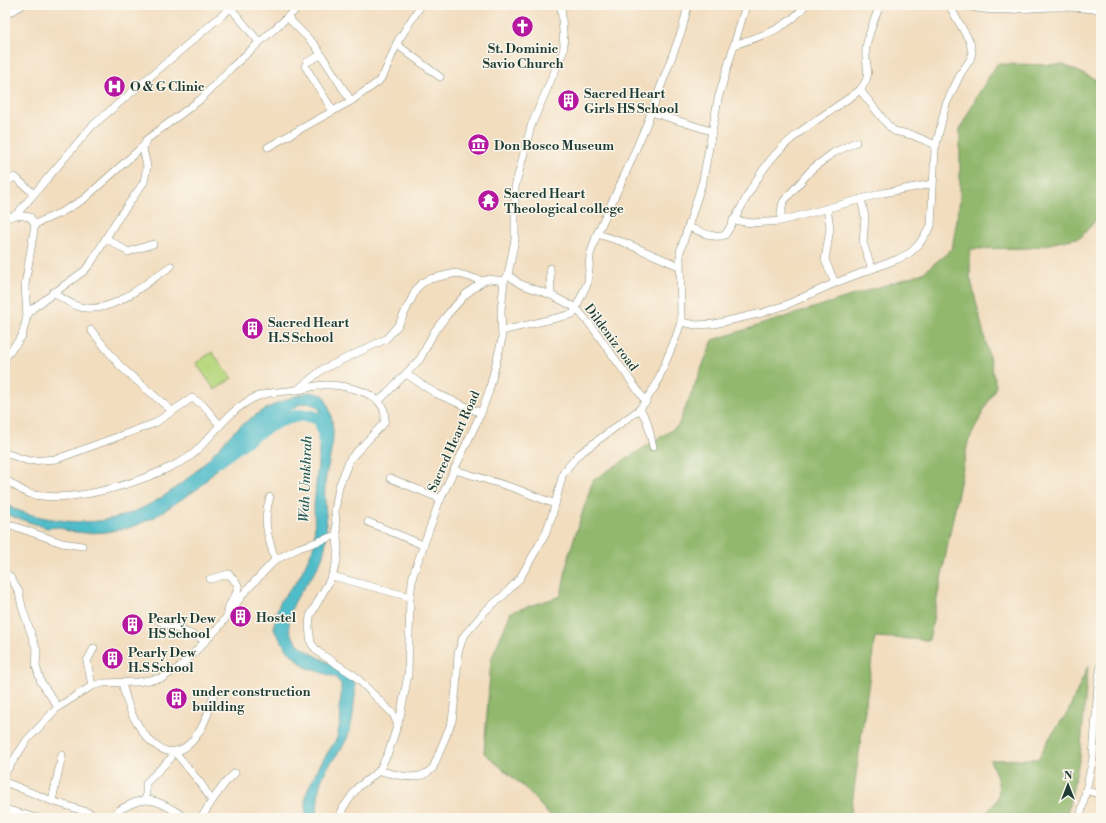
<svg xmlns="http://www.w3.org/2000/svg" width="1106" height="823" viewBox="0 0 1106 823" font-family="'Libre Bodoni',serif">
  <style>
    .green { fill: #b8d87f; stroke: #6c8a5a }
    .forest { fill: #92b86e; stroke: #587a51 }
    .water { fill: #4fbcc9; stroke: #377c7e }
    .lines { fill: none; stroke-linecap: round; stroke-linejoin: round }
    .river { stroke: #4fbcc9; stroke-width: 13 }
    .minor-casing { stroke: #888d7a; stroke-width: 8 }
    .minor { stroke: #fff; stroke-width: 7 }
    .labels { text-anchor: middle; stroke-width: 3; stroke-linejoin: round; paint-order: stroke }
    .poi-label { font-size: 13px; font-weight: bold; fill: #1f3d34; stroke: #fbf7ec; text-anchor: start }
    .street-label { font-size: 13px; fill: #1f3d34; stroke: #fbf7ec }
    .water-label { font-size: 14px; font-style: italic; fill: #2b5d59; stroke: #fbf7ec }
  </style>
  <rect width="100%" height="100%" fill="#fbf7ec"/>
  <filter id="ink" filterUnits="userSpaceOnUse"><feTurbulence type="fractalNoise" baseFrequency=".025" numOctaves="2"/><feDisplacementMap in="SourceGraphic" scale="8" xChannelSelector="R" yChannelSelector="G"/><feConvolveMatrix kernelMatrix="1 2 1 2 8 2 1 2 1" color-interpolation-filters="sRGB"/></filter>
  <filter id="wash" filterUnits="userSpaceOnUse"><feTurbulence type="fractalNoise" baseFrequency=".012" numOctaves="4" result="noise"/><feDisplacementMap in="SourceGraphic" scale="16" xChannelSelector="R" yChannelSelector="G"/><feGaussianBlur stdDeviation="0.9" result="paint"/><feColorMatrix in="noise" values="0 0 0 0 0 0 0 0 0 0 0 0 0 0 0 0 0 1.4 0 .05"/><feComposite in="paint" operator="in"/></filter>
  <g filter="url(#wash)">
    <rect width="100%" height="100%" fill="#f2ddbf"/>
    <path class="green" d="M212,352l20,26 -17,12 -19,-27z"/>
    <g class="forest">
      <path d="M997,64l67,1 37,17v132l-20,23 -51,11 -60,1v27l26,110 -28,56 -39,198 -54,-3 -25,181h-298l-27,-30 -41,-35 7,-93 20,-48 50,-16 8,-42 24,-74 85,-54 35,-86 210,-67 29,-24 8,-49v-71l17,-33z"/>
      <path d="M1088,666l-8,91 -14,61h-82c3,-8 10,-12 13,-18 5,-14 -2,-27 -7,-40l48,-1 12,-22 18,-25z"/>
    </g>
    <path class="water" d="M310,392l13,3c7,11 9,22 10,35 1,17 -6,36 -8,53 -2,24 6,50 -2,72 -8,25 -35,43 -34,70 1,31 61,38 66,60 1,6 0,12 -1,18 -1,15 -3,30 -11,43 -7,11 -17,21 -21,33 -5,12 -4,26 -5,39h-11v-23l3,-8 9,-19 19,-30 4,-21 -2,-8 2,-12v-13l-6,-7 -30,-10 -17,-16 -13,-19 -1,-6 2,-13 5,-13 17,-20 14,-29 3,-10 -1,-35 8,-89c-2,-12 -10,-15 -21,-13l-48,25 -53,58 -47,31 -21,9 -26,5 -20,1 -18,-2 -9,-4 -12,1 -42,-14v-10c18,11 40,14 61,17 51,6 94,-17 131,-51 17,-15 31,-36 50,-49 16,-12 43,-25 63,-29z"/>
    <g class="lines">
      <path class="river" d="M219,461c22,-17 73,-60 101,-41l4,14v7"/>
    </g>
  </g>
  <g filter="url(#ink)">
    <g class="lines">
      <defs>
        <g id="minor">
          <path d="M962,5c34,10 67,1 102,2 12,0 25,2 37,2"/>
          <path d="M230,7l29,35"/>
          <path d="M5,15l18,-10"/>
          <path d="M287,17l28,28 36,56"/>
          <path d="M396,44l44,33"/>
          <path d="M734,45c25,-8 56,-17 71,-40"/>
          <path d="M321,55l-14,7 -2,4 28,45"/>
          <path d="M860,90l27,34 7,7 18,4 24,10"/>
          <path d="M651,112l60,19"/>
          <path d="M268,147l83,-46 27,-19 6,-8 14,-33 23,-36"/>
          <path d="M5,182l10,-5 19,17"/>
          <path d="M861,199l4,18 -2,26 9,26"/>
          <path d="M827,208l3,20 -5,32 10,23"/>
          <path d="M16,215l76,-89 142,-121"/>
          <path d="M5,218l11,-3 14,2 5,7 -10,61 2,31"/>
          <path d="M733,220l19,3 29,-2 102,-28 49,-9"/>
          <path d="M781,221v-8l2,-11 29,-33 21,-16 23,-11"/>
          <path d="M35,224l27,-12 22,-13 59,-53"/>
          <path d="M688,227c10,3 26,13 37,8 16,-24 26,-51 44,-73 24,-31 61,-49 91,-72 14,-17 4,-24 6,-42 2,-14 9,-30 14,-43"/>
          <path d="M597,234l26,8 56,24"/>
          <path d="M106,238l22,14 25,-8"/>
          <path d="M550,268l1,27"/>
          <path d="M508,275l12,9 31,11 25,13 17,20 53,74"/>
          <path d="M53,292c9,6 18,13 27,15 33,8 65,-24 91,-41"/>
          <path d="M681,322l15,3 18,-1 48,-11 24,-8 49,-22 63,-24 12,-6 9,-9 12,-18 4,-77 11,-45 15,-31 9,-13 2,-7 -2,-11 -21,-37"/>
          <path d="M91,330l30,37 51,44"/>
          <path d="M502,331l71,-17 15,-32 2,-27 7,-21 30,-64 20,-47 35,-93 6,-25"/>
          <path d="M5,358l17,-22 5,-20 5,-7 52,-38 7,-8 24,-40 29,-41 3,-16 -4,-17 3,-9 55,-41 31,-32 69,-62"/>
          <path d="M406,374l29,19 46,20"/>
          <path d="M298,389l25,-20 63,-30 13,-15 18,-36 5,-5 8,-4 26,-6 27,8"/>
          <path d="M379,401l41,-42 14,-27 13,-17 19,-21 17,-13 6,-2 15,2"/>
          <path d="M640,409l7,12 6,26"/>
          <path d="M5,453l24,8 28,-2 98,-36 37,-25 11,7 16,19"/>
          <path d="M455,470l59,18 41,16"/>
          <path d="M390,478l51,21"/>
          <path d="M5,479c9,6 18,14 29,16 40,7 94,-9 130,-25 10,-5 21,-9 29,-16 21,-19 36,-45 63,-57 13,-6 27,-5 41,-7 9,-1 18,-5 27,-5 22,-1 68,9 60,38l-34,36 -11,27 -4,25 3,38 -1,12 -5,15 -22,40 -1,11 2,16 7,9 37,24 38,38 5,11"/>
          <path d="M270,497c-8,25 -2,39 5,63"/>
          <path d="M368,522l55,23"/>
          <path d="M5,523l57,20 20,3"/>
          <path d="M5,572l6,6 8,14 3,15 15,44 -1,15 5,16 17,25"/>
          <path d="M332,576l78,21"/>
          <path d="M210,579l19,-5 9,11c1,12 -12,17 -10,29"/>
          <path d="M159,621l46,19"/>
          <path d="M122,683c3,11 6,25 12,35 33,60 66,31 79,-21"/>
          <path d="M92,686l-5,-25 7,-13"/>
          <path d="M175,752l27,33 10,16 13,-18 10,-10"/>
          <path d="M379,771c19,3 38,13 54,-3l19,-47 4,-32 2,-36 5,-16 22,-26 19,-16 16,-17 25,-43 7,-19 11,-43 15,-18 62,-46 16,-24 20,-48 5,-15 -1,-70 23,-72 15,-81 28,-94"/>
          <path d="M5,773l22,-33 31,-33 34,-21 11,-3 34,-1 25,-4 18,-11 39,-40 25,-34 31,-33 24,-12 38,-13"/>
          <path d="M5,782l47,19 38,12"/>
          <path d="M1086,790l15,5"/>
          <path d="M146,799v-16l25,-25"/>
          <path d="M52,801l10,-46"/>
          <path d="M5,809l32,9"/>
          <path d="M112,818c4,-7 10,-10 17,-13 23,-12 38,1 57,13"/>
          <path d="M201,818l11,-17"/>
          <path d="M339,818l4,-10 15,-21 21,-16 10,-20 11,-34 8,-42 2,-78 3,-22 26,-73 42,-89 8,-22 13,-52 -1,-28 3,-30 4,-6 7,-36v-52l16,-61 32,-74 1,-6 -3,-41"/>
          <path d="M1080,818l13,-60 5,-73 3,-20"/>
        </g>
      </defs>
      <use href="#minor" class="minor-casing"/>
      <use href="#minor" class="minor"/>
    </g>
  </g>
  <defs>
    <symbol id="church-disc" viewBox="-11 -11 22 22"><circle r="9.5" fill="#b5179e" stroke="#fbf7ec"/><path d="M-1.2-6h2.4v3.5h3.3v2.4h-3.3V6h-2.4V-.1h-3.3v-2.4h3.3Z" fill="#fff"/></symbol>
    <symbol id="hospital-disc" viewBox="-11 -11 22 22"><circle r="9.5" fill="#b5179e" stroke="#fbf7ec"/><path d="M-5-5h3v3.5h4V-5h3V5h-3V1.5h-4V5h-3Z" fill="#fff"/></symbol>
    <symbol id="building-disc" viewBox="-11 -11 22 22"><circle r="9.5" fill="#b5179e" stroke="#fbf7ec"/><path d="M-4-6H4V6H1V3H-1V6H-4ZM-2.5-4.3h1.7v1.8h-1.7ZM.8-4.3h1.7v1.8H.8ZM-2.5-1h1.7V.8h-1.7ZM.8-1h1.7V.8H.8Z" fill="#fff"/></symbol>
    <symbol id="museum-disc" viewBox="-11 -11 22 22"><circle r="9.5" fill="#b5179e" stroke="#fbf7ec"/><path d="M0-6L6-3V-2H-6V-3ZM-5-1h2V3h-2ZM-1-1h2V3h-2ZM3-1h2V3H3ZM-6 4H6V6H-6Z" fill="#fff"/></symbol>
    <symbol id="temple-disc" viewBox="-11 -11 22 22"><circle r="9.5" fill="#b5179e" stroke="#fbf7ec"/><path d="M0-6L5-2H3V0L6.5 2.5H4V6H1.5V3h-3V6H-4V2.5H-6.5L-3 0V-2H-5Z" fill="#fff"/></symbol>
  </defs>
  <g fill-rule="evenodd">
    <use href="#church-disc" x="510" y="14" width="25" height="25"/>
    <use href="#hospital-disc" x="102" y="74" width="25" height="25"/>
    <use href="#building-disc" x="556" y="88" width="25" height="25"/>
    <use href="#museum-disc" x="466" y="132" width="25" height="25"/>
    <use href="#temple-disc" x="476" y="188" width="25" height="25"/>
    <use href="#building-disc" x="240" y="316" width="25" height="25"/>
    <use href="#building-disc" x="228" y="604" width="25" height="25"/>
    <use href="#building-disc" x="120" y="612" width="25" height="25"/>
    <use href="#building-disc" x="100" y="646" width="25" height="25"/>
    <use href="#building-disc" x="164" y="686" width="25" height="25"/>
  </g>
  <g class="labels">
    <g class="poi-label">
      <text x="523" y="53" text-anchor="middle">St. Dominic<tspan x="523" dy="15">Savio Church</tspan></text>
      <text x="130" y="91">O &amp; G Clinic</text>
      <text x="584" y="98">Sacred Heart<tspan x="584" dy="15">Girls HS School</tspan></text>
      <text x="494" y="150">Don Bosco Museum</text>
      <text x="504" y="198">Sacred Heart<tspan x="504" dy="15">Theological college</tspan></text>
      <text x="268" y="327">Sacred Heart<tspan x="268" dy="15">H.S School</tspan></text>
      <text x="256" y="622">Hostel</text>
      <text x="148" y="623">Pearly Dew<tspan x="148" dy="15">HS School</tspan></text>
      <text x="128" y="657">Pearly Dew<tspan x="128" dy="15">H.S School</tspan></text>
      <text x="192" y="696">under construction<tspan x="192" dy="15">building</tspan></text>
    </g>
    <g class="street-label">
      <text transform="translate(612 337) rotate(53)" y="5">Dildeniz road</text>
      <text transform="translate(453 441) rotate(-66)" y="5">Sacred Heart Road</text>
    </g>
    <g class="water-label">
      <text transform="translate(305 479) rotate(-88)" y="5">Wah Umkhrah</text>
    </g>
  </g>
  <rect width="1106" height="823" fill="none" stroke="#fbf7ec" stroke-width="20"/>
  <g transform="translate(1068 785)" stroke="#fbf7ec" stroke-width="3" paint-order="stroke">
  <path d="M0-3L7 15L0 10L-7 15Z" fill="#1f3d34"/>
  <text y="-6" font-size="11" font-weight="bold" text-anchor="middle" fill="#1f3d34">N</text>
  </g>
</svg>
